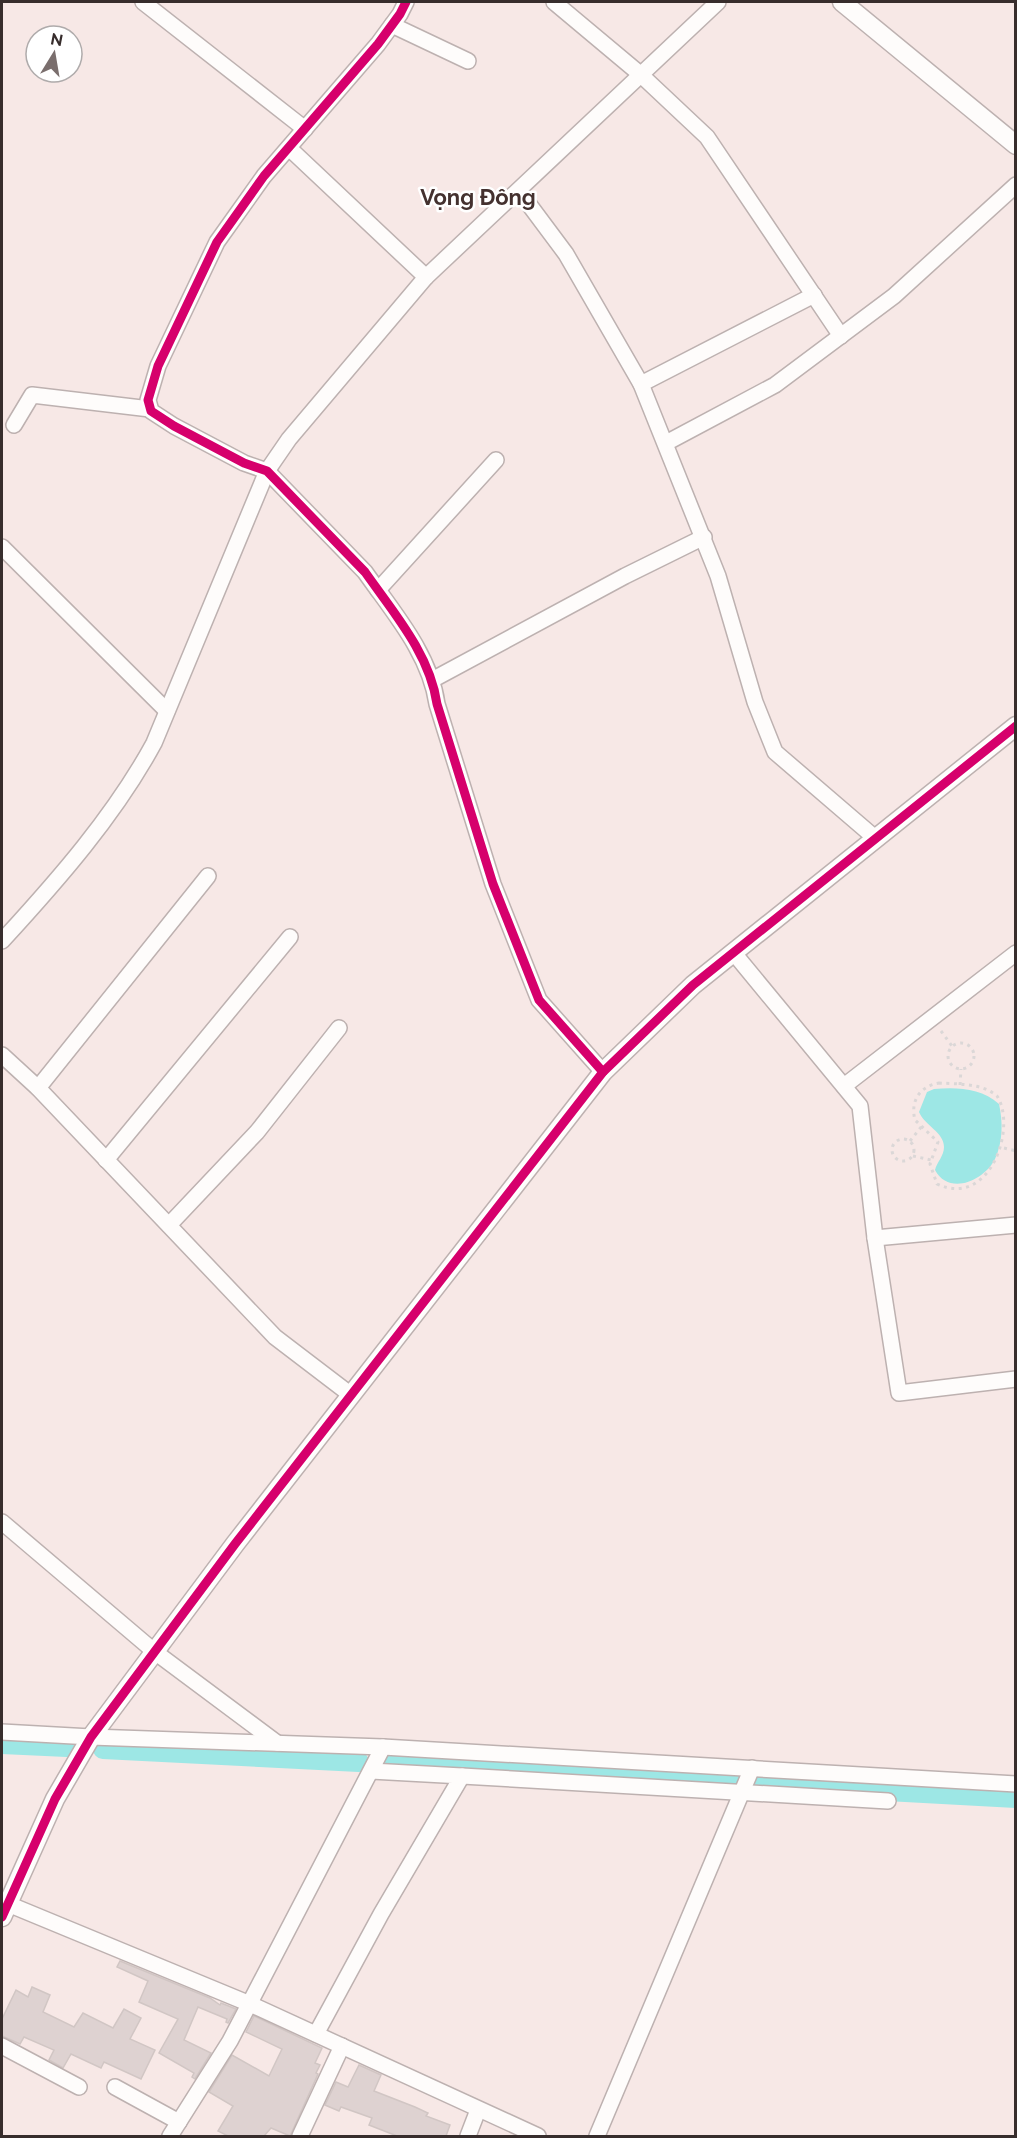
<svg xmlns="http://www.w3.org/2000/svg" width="1017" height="2138" viewBox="0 0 1017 2138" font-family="Raleway,sans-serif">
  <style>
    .water { fill: #9de7e5 }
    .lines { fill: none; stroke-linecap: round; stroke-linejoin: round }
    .canal { stroke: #9de7e5; stroke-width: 20 }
    .building { fill: #ded2d1; stroke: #d1c6c4; stroke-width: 1.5 }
    .minor-casing { stroke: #bdb1b0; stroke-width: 18 }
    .tertiary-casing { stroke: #bdb1b0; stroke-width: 21 }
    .path { stroke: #dbd7d7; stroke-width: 3; stroke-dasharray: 3 4.5; stroke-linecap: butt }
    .minor { stroke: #fefcfb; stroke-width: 15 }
    .tertiary { stroke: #fefcfb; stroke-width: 18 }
    .cycleway-casing { stroke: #fff; stroke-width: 13 }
    .cycleway { stroke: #d6006c; stroke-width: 9 }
    .labels { text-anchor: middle; stroke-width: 5; stroke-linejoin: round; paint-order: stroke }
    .quarter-label { font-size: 22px; font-weight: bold; fill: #44312f; stroke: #fff }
  </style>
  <rect width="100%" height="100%" fill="#f7e8e6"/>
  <path class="water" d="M934,1089c23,-2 47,-1 65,15 4,18 4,38 -4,55 -11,22 -46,37 -60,11 2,-8 9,-14 9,-23 0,-15 -19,-21 -25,-35l8,-20z"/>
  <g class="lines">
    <g class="canal">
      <path d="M2,1744l65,3"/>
      <path d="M103,1749l256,13"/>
      <path d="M391,1764l625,34"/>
    </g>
  </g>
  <g class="building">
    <path d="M120,1961l90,37 10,7 1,-2 15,6 -8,14 -2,-1 1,-3 -29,-12 -14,33 27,13 -16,26 -3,-2 2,-4 -35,-20 19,-34 -39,-17 9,-21 -31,-14z"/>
    <path d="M32,1987l18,8 -7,17 31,15 9,-14 30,15 11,-19 17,9 -11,21 25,11 -14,29 -37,-17 -3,6 -30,-14 -8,14 -14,-8 5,-10 -30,-13 -4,7 -18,-8v-17l14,-29 12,7z"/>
    <path d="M254,2016l68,32 -7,15 5,2 -4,8 2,1 -28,62 -19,-8 -7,8h-36l-10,-5 15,-25 -24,-14 23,-37 37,21 13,-27 -36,-17z"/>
    <path d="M359,2065l22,10 -7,16 41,16 13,6 -2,3 24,9 -4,11h-49l-28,-11 3,-7 -31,-11 -2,4 -14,-6 11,-23 12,5z"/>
  </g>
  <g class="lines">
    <defs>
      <g id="minor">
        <path d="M143,2l162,127"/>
        <path d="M406,2l-6,12 -22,30 -114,132 -47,66 -59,124 -10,34 3,11 23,15 70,37 23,8 98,101c28,40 65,82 72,132l56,180 46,116 64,72"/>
        <path d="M554,2l86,72 67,63 134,199"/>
        <path d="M392,25l76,36"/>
        <path d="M289,148l137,129"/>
        <path d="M519,191l47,63 75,130 77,192 37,126 20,50 99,85"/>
        <path d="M641,384l173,-89"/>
        <path d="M14,425l18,-30 118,14"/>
        <path d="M666,443l109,-58 119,-89 122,-111"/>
        <path d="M2,547l165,164"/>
        <path d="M378,590l118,-130"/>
        <path d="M432,680l193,-104 79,-39"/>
        <path d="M2,941c56,-61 113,-126 152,-198l113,-272 22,-32 137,-162 292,-275"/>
        <path d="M733,952l127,154 15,132 24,155 117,-14"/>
        <path d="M2,1055l36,33 237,249 76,58"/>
        <path d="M844,1086l172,-133"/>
        <path d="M38,1088l170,-212"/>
        <path d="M106,1160l184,-223"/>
        <path d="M169,1225l88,-93 82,-104"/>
        <path d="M875,1238l141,-13"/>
        <path d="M2,1522l153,130 122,91"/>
        <path d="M2,1732l89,5 292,10 633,37"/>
        <path d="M462,1776l426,25"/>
        <path d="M8,1904l242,100 288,132"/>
        <path d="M316,2034l65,-120 81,-138 -91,-5"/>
        <path d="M2,2046l77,41"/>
        <path d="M115,2087l64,35"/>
        <path d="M170,2136l60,-95 153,-294"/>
        <path d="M300,2136l42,-90"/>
        <path d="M468,2136l10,-26"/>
        <path d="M597,2136l155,-368"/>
      </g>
      <g id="tertiary">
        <path d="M842,2l174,143"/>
        <path d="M2,1917l53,-118 36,-62 144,-193 368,-472 90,-87 323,-259"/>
      </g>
    </defs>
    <use href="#minor" class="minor-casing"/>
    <use href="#tertiary" class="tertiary-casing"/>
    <g class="path">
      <path d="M941,1031l11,15"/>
      <circle cx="961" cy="1056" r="13"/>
      <path d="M939,1083c18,1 43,0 58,13 20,30 -6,113 -60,88l-7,-20 8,-22 -23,-22c-5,-19 5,-34 24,-37z"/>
      <path d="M960,1085l1,-16"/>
      <circle cx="903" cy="1150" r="11"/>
      <path d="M910,1141l12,-15"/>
      <path d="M1004,1148l12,3"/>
      <path d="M913,1156l18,4"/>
    </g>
    <use href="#minor" class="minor"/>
    <use href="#tertiary" class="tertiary"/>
    <defs>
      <g id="cycleway">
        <path d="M406,2l-6,12 -22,30 -114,132 -47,66 -59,124 -10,34 3,11 23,15 70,37 23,8 98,101c28,40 65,82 72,132l56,180 46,116 64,72"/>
        <path d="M2,1917l53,-118 36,-62 144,-193 368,-472 90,-87 323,-259"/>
      </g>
    </defs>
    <use href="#cycleway" class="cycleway-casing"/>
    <use href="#cycleway" class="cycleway"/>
  </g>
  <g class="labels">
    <g class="quarter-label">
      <text x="478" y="205">Vọng Đông</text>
    </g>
  </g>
  <rect width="1017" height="2138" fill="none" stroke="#372d2c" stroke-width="6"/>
  <g transform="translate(54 54) rotate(11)"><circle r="28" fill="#ffffff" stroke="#afabab" stroke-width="1.5"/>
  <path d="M0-4.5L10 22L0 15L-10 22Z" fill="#7a6e6d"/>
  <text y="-9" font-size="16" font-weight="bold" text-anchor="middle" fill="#372d2c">N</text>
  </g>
</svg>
